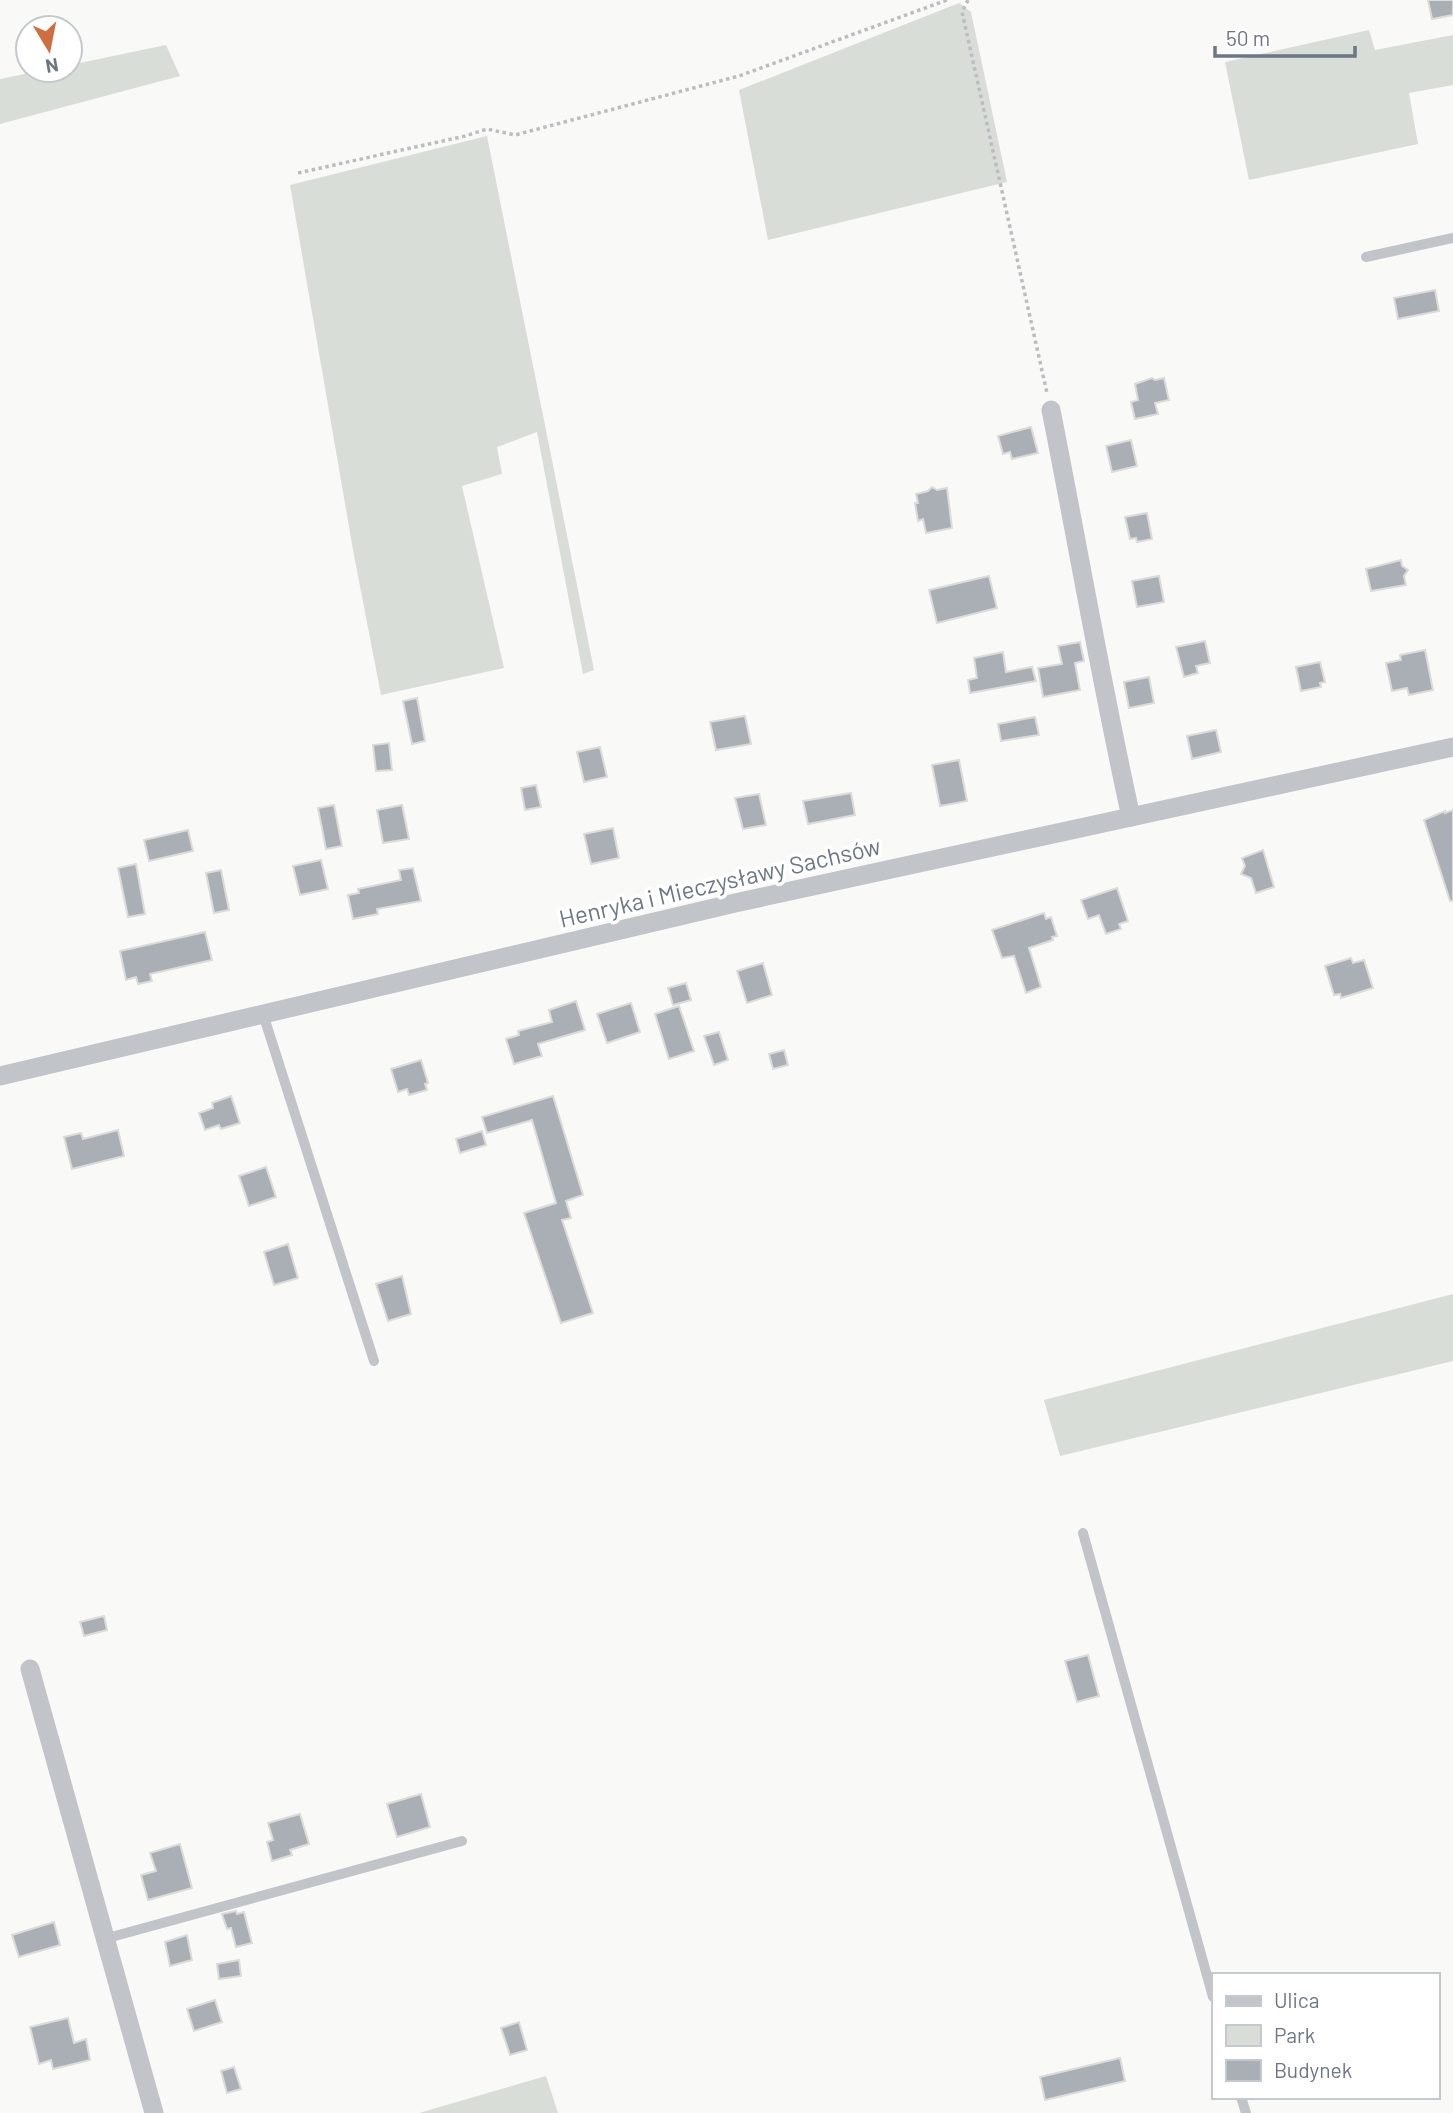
<svg xmlns="http://www.w3.org/2000/svg" width="1453" height="2113" viewBox="0 0 1453 2113" font-family="Barlow,sans-serif">
  <style>
    .green { fill: #d9ddd7 }
    .building { fill: #a9afb5; stroke: #dbdbd9; stroke-width: 2 }
    .lines { fill: none; stroke-linecap: round; stroke-linejoin: round }
    .path { stroke: #bbbdc0; stroke-width: 3.5; stroke-dasharray: 3.5 3.5; stroke-linecap: butt }
    .lane { stroke: #c1c4c8; stroke-width: 10 }
    .street { stroke: #c1c4c8; stroke-width: 19 }
    .labels { text-anchor: middle; stroke-width: 7; stroke-linejoin: round; paint-order: stroke }
    .street-label { font-size: 24px; fill: #6c7785; stroke: #fff }
  </style>
  <rect width="100%" height="100%" fill="#f9f9f7"/>
  <g class="green">
    <path d="M959,3l12,9 36,170 -239,58 -29,-150z"/>
    <path d="M1369,30l6,20 78,-15v50l-44,8 9,51 -169,36 -24,-118z"/>
    <path d="M166,45l14,31 -180,48v-45l44,-9h26v-5z"/>
    <path d="M487,136l107,534 -11,4 -46,-242 -40,15 5,27 -40,12 42,182 -123,27 -28,-145 -63,-365z"/>
    <path d="M1453,1294v67l-393,95 -16,-56z"/>
    <path d="M546,2076l12,37h-139z"/>
  </g>
  <g class="building">
    <path d="M1428,0h25v15l-21,4z"/>
    <path d="M1435,290l4,21 -41,8 -4,-21z"/>
    <path d="M1152,378l3,2 9,-2 5,22 -14,3 3,11 -23,5 -4,-17 7,-2 -3,-16z"/>
    <path d="M1031,427l7,26 -26,6 -2,-7 -7,2 -5,-18z"/>
    <path d="M1131,440l6,26 -25,6 -6,-26z"/>
    <path d="M932,487l5,3 10,-2 5,40 -26,5 -3,-14 -5,2 -3,-18h3l-2,-9 12,-3z"/>
    <path d="M1147,513l5,26 -15,3 -1,-4 -6,1 -5,-22z"/>
    <path d="M1401,560l1,6 6,4 -4,6 2,9 -35,6 -5,-22z"/>
    <path d="M989,576l8,32 -60,15 -8,-33z"/>
    <path d="M1159,576l5,26 -27,5 -5,-26z"/>
    <path d="M1205,641l5,22 -14,3 2,7 -14,4 -8,-30z"/>
    <path d="M1080,642l4,19 -9,2 5,27 -37,7 -5,-29 24,-4 -4,-18z"/>
    <path d="M1425,650l8,40 -24,5 -2,-7 -15,3 -6,-28 15,-3 -1,-5z"/>
    <path d="M1003,652l3,20 26,-5 4,14 -66,12 -2,-13 9,-2 -3,-20z"/>
    <path d="M1320,662l5,20 -5,1 1,4 -20,4 -5,-24z"/>
    <path d="M1149,677l5,26 -25,5 -5,-26z"/>
    <path d="M417,698l8,43 -13,3 -9,-43z"/>
    <path d="M745,716l6,28 -35,6 -6,-28z"/>
    <path d="M1035,717l4,18 -38,6 -3,-17z"/>
    <path d="M1216,730l5,22 -29,7 -5,-23z"/>
    <path d="M389,743l3,27 -16,1 -3,-26z"/>
    <path d="M600,747l7,30 -23,5 -7,-30z"/>
    <path d="M959,760l8,41 -27,5 -8,-41z"/>
    <path d="M536,785l5,22 -16,3 -4,-22z"/>
    <path d="M851,793l4,22 -47,9 -5,-23z"/>
    <path d="M759,794l7,31 -23,4 -8,-31z"/>
    <path d="M334,805l8,41 -16,3 -8,-41z"/>
    <path d="M402,805l7,34 -26,4 -6,-33z"/>
    <path d="M1453,810v91h-3l-26,-81 21,-9v2z"/>
    <path d="M613,828l6,30 -28,6 -7,-30z"/>
    <path d="M188,830l5,21 -44,10 -5,-21z"/>
    <path d="M1263,850l11,37 -18,6 -5,-15 -10,-4 4,-8 -3,-8z"/>
    <path d="M321,860l7,29 -28,6 -7,-29z"/>
    <path d="M136,864l9,50 -17,3 -10,-49z"/>
    <path d="M413,868l8,33 -44,8 1,5 -25,5 -5,-24 11,-2 -1,-4 43,-9 -2,-10z"/>
    <path d="M221,870l8,40 -15,3 -8,-40z"/>
    <path d="M1117,888l11,33 -9,3 2,5 -15,5 -7,-19 -11,4 -7,-19z"/>
    <path d="M1044,913l2,6 5,-2 6,19 -5,1 1,3 -24,8 12,39 -15,6 -12,-37 -12,2 -10,-28z"/>
    <path d="M205,932l7,28 -62,14 2,7 -14,3 -2,-7 -10,3 -6,-29z"/>
    <path d="M1351,958l2,5 11,-3 9,28 -32,10 -1,-4 -6,1 -9,-29z"/>
    <path d="M763,963l9,32 -25,8 -10,-32z"/>
    <path d="M686,983l5,17 -18,5 -5,-17z"/>
    <path d="M576,1001l9,29 -47,14 4,12 -28,8 -8,-25 13,-4 -1,-4 34,-9 -3,-12z"/>
    <path d="M631,1003l9,29 -33,11 -10,-29z"/>
    <path d="M679,1006l15,45 -25,8 -14,-45z"/>
    <path d="M719,1032l9,28 -14,5 -10,-29z"/>
    <path d="M784,1050l4,15 -15,4 -4,-15z"/>
    <path d="M421,1060l7,23 -3,1 2,6 -18,5 -2,-6 -9,3 -7,-23z"/>
    <path d="M231,1096l9,27 -19,6 -2,-4 -14,5 -6,-17 14,-5 -1,-5z"/>
    <path d="M553,1096l30,99 -17,6 5,17 -9,2 31,93 -32,10 -37,-110 32,-10 -24,-83 -45,13 -5,-16z"/>
    <path d="M118,1130l6,26 -52,13 -8,-32 17,-4 2,6z"/>
    <path d="M482,1131l4,14 -26,8 -4,-14z"/>
    <path d="M266,1167l10,30 -27,9 -10,-30z"/>
    <path d="M288,1244l10,34 -24,7 -10,-33z"/>
    <path d="M402,1276l9,38 -23,7 -12,-37z"/>
    <path d="M104,1616l3,14 -23,6 -4,-14z"/>
    <path d="M1088,1655l11,41 -22,6 -12,-41z"/>
    <path d="M421,1794l9,33 -33,10 -10,-33z"/>
    <path d="M300,1814l9,30 -19,6 2,5 -20,6 -5,-19 6,-2 -5,-17z"/>
    <path d="M180,1844l12,44 -44,12 -7,-25 15,-4 -6,-18z"/>
    <path d="M236,1911l1,3 7,-2 8,31 -16,4 -5,-19 -4,1 -5,-15z"/>
    <path d="M54,1922l6,23 -41,12 -7,-22z"/>
    <path d="M187,1935l5,25 -22,6 -5,-24z"/>
    <path d="M239,1960l2,16 -22,3 -2,-15z"/>
    <path d="M215,2000l7,22 -28,9 -7,-22z"/>
    <path d="M68,2018l6,25 12,-4 4,21 -37,9 -2,-9 -12,4 -9,-37z"/>
    <path d="M519,2022l8,28 -17,5 -9,-27z"/>
    <path d="M1120,2058l5,23 -80,19 -5,-23z"/>
    <path d="M234,2067l7,22 -14,4 -6,-22z"/>
  </g>
  <g class="lines">
    <g class="path">
      <path d="M968,0l-6,12 85,381"/>
      <path d="M298,173l167,-37 22,-7 28,6 224,-59 208,-76"/>
    </g>
    <g class="lane">
      <path d="M1366,257l87,-19"/>
      <path d="M263,1014l111,347"/>
      <path d="M1083,1533l130,464"/>
      <path d="M104,1939l358,-98"/>
      <path d="M1241,2097l5,16"/>
    </g>
    <g class="street">
      <path d="M1051,410c27,136 50,272 80,407"/>
      <path d="M0,1076l735,-173 718,-156"/>
      <path d="M30,1669l124,444"/>
    </g>
  </g>
  <g class="labels">
    <g class="street-label">
      <text transform="translate(720 883) rotate(-13)" y="8">Henryka i Mieczysławy Sachsów</text>
    </g>
  </g>
  <rect x="1212" y="1973" width="228" height="126" fill="#ffffff" stroke="#c4c9ce" stroke-width="2"/>
  <rect x="1226" y="1996" width="35" height="10" fill="#c1c4c8" stroke="#c4c9ce" stroke-width="2"/>
  <text x="1274" y="2008" font-size="21" fill="#6c7785">Ulica</text>
  <rect x="1226" y="2025" width="35" height="21" fill="#d9ddd7" stroke="#c4c9ce" stroke-width="2"/>
  <text x="1274" y="2043" font-size="21" fill="#6c7785">Park</text>
  <rect x="1226" y="2060" width="35" height="21" fill="#a9afb5" stroke="#c4c9ce" stroke-width="2"/>
  <text x="1274" y="2078" font-size="21" fill="#6c7785">Budynek</text>
  <g transform="translate(49 49) rotate(170)"><circle r="33" fill="#ffffff" stroke="#c4c9ce" stroke-width="2"/>
  <path d="M0-5L12 26L0 18L-12 26Z" fill="#d06e40"/>
  <text y="-10" font-size="19" font-weight="bold" text-anchor="middle" fill="#6c7785">N</text>
  </g>
  <path d="M1215 46v10h140v-10" fill="none" stroke="#6c7785" stroke-width="3.5"/>
  <text x="1226" y="46" font-size="21" fill="#6c7785" stroke="#ffffff" stroke-width="5" paint-order="stroke">50 m</text>
</svg>
